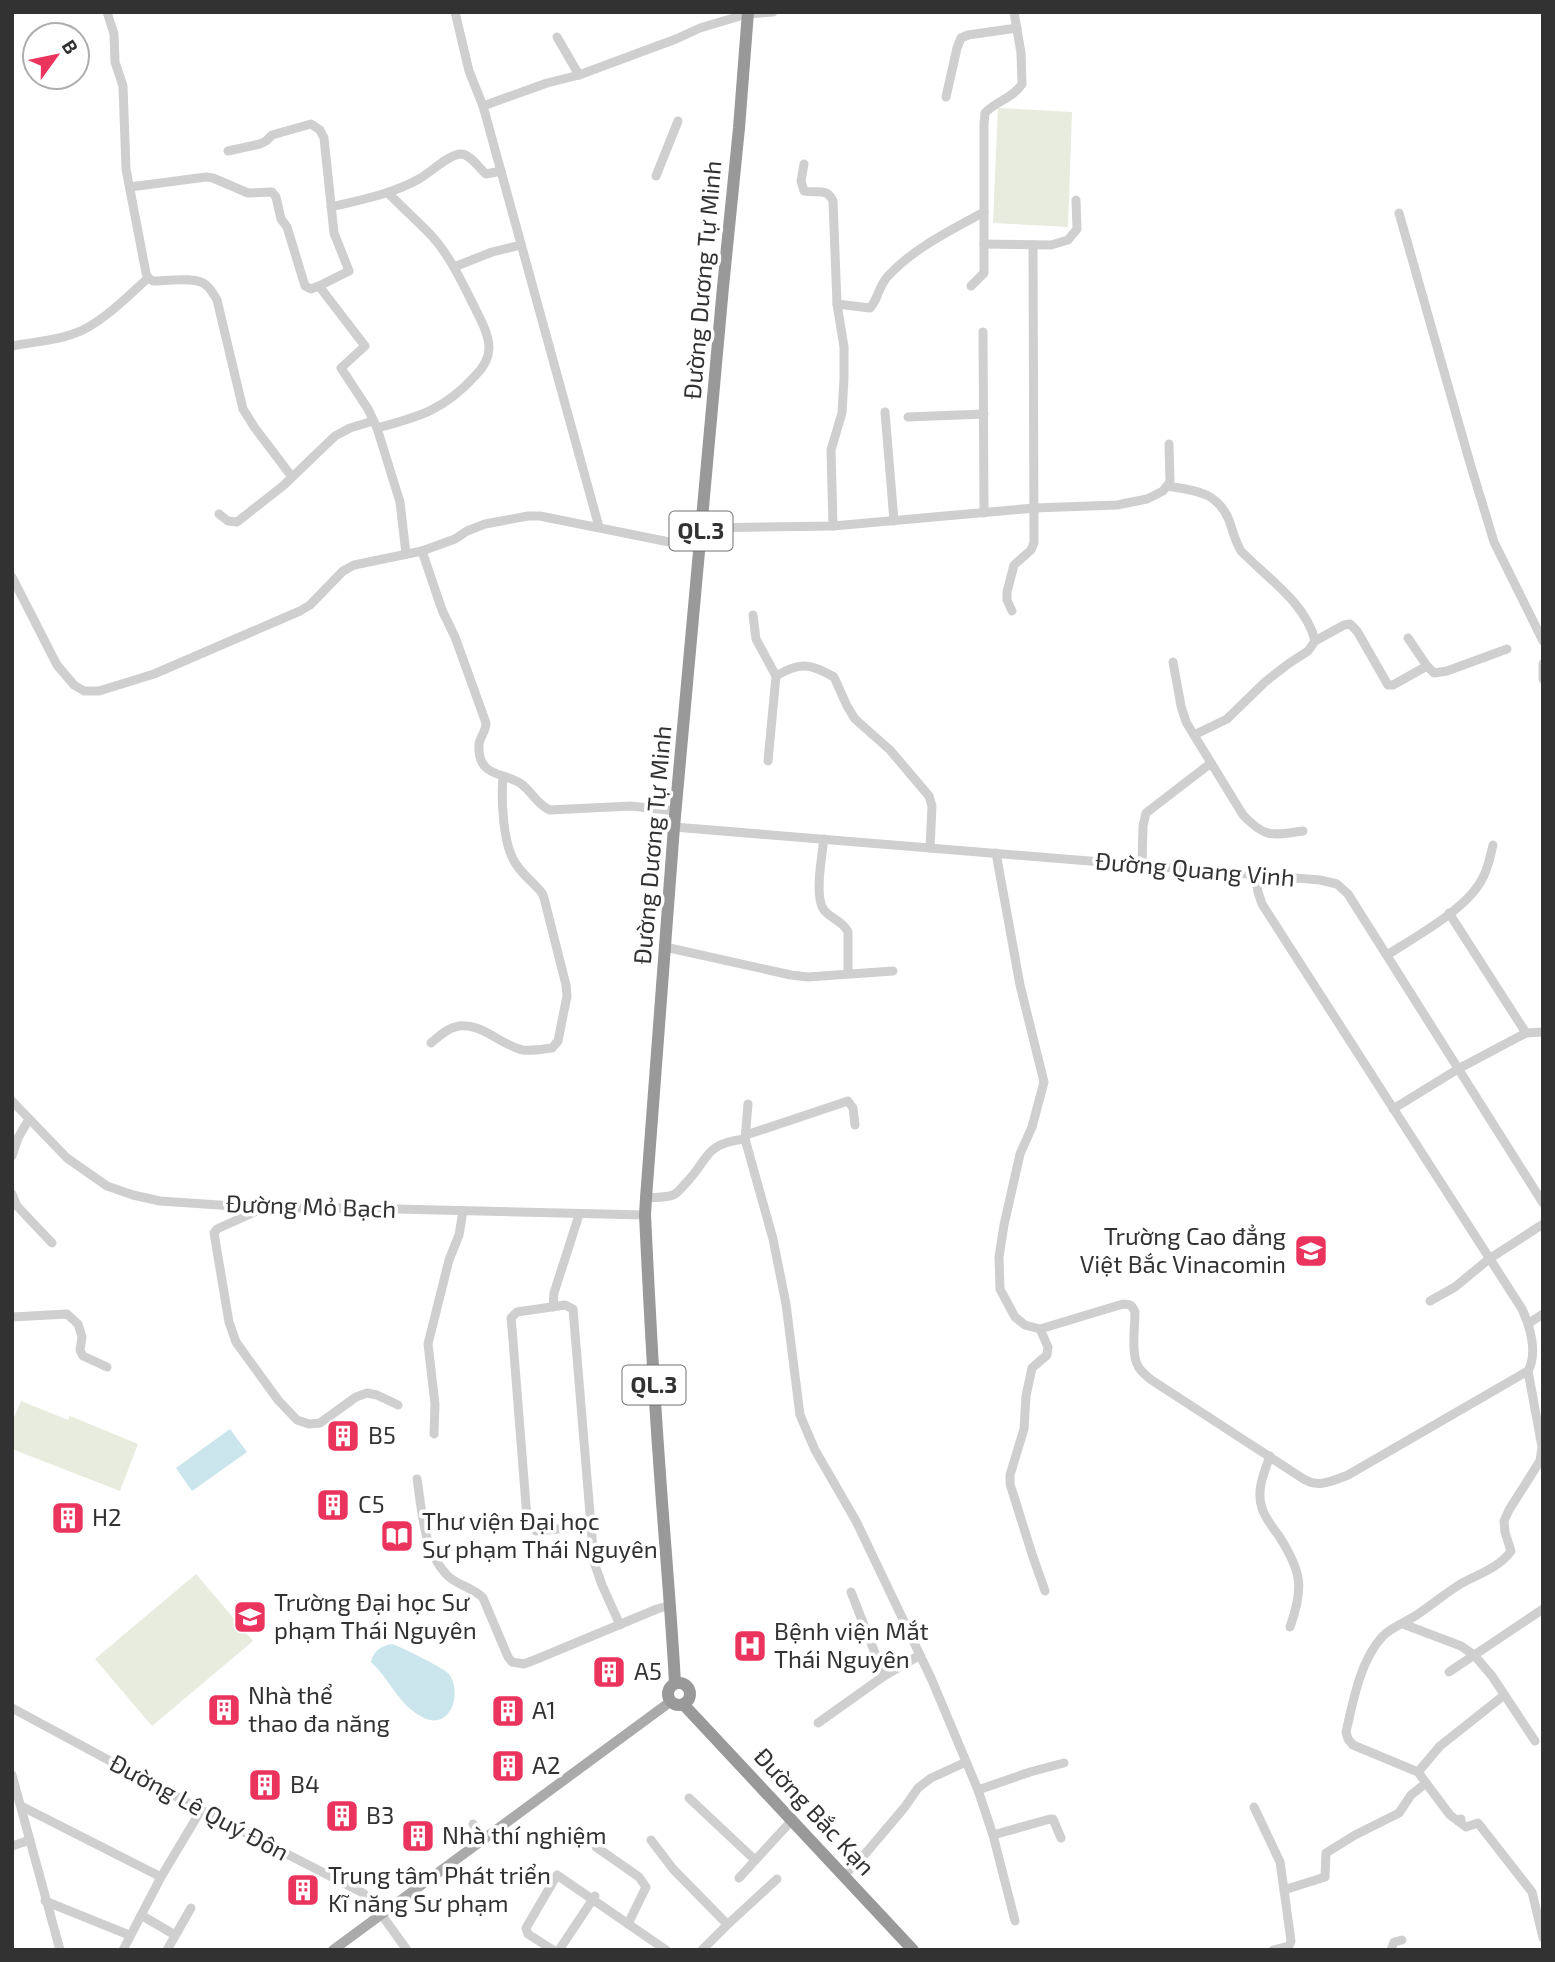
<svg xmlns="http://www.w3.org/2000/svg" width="1555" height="1962" viewBox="0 0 1555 1962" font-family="'Exo 2',sans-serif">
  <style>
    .green { fill: #e7ecde }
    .water { fill: #cae5ec }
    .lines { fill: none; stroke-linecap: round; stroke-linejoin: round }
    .minor { stroke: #cfcfcf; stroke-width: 9 }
    .major { stroke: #aaa; stroke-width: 10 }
    .highway { stroke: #999; stroke-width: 12 }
    .labels { text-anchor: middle; stroke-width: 7; stroke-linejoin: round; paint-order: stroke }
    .shield { fill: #fff; stroke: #707070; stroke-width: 2 }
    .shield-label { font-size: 23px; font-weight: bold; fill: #323232 }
    .street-label { font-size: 24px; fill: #323232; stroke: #fff }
    .poi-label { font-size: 24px; fill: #323232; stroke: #fff; text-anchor: start }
  </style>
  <rect width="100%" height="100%" fill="#fff"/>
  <g class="green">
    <path d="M998,108l74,4 -4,115 -75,-4z"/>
    <path d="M21,1401l47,19 2,-4 68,28 -18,47 -108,-42v-27z"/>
    <path d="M196,1574l57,67 -101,85 -57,-67z"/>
  </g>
  <g class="water">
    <path d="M230,1429l17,23 -55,39 -16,-23z"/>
    <path d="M392,1644c9,3 52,24 57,30 14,20 1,58 -27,43 -17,-9 -26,-24 -37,-39 -4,-6 -9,-11 -14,-16 3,-12 10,-16 21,-18z"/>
  </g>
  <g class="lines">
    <g class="minor">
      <path d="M107,12l7,22 1,28 8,24 3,83 20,104 2,5 5,3c13,0 44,-5 53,4 5,4 8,10 11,15l26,109 12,19 37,49"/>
      <path d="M455,12l14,59 14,35 116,421"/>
      <path d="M557,37l22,38"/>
      <path d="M946,97l11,-49 4,-10 7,-3 49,-7"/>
      <path d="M483,106l64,-23 32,-8 97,-36 24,-11 47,-14 26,-2"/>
      <path d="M228,151l32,-7 6,-3 6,-6 39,-11 9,6 4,8 10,95 15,38 -30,15 46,60 -24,22 27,41 9,19 23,74 6,52"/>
      <path d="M804,164l-3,17 3,10c12,3 23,-4 29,10l4,103 7,43v32l-2,34 -11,37 2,76"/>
      <path d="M656,176l22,-55"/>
      <path d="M130,187l76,-10 7,1 35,15 24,-1 4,5 5,22 6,8 18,59 6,3 8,-3"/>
      <path d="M331,207c30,-7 61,-13 88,-28 11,-6 30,-25 42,-25 9,0 18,14 25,20l15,-3"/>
      <path d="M1399,213l71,250 24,79 49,99"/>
      <path d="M984,244l67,1 17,-5 9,-11 -1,-29"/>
      <path d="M454,267l38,-15 29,-7"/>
      <path d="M971,286l13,-13v-149l1,-11c11,-12 28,-15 37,-29l-1,-31 -7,-41"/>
      <path d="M837,304l33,4c8,-8 8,-21 18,-32 26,-28 63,-46 96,-64"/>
      <path d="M983,332l1,181"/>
      <path d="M12,346c20,-4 42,-5 61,-12 27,-9 54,-37 75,-56"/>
      <path d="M885,412l9,109"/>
      <path d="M908,417l76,-3"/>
      <path d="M377,428c42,-11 67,-18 98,-52 7,-7 14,-17 14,-28 0,-16 -12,-35 -19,-50 -11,-22 -23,-46 -40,-64 -14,-14 -28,-27 -42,-41"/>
      <path d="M1167,486c26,4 50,5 62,34 4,11 6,21 12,31 25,26 66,53 74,90l-7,10 -20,13 -23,18 -38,37 -33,16"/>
      <path d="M219,514l9,7 9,1 47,-37 51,-49 15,-8 23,-7"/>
      <path d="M701,528l132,-2 201,-18 83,-3 30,-6 16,-8 7,-9 -1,-38"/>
      <path d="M422,551l20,59 13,27 31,86c0,9 -6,13 -7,21 -2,33 23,28 41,39 12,8 16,21 30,27l81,-4 45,5"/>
      <path d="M12,577l45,88 17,20 10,6h15l55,-17 146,-63 10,-6 33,-34 11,-6 68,-14 33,-12 12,-8 18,-7 43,-8h12l159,32"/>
      <path d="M1012,611l-5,-11v-8l7,-27 17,-15 3,-7 -1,-298"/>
      <path d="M753,615l3,24 20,37 -8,85"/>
      <path d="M1408,638l19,28 7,7 13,-2 60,-22"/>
      <path d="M1315,641l29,-16 6,-1 7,7 31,54h5l34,-19"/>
      <path d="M1173,662l8,44 5,16 57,93c23,24 29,20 60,16"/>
      <path d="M1543,664v15"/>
      <path d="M776,676c23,-14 34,-13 58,1l13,29 8,13 35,31 39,46 3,10 -2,42"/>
      <path d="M674,827l646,53 17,4 11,10 195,309"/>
      <path d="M824,839c-2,17 -10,58 0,71 7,9 19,11 24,22v41"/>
      <path d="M996,853l24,132 24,97 -12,45 -12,27 -16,71 -5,32 1,32 15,28 10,8 15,4 83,-25c7,0 9,1 12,8 0,14 -4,42 3,54 2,5 8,9 12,13l152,99c16,11 30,3 46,-3l180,-104c10,-18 2,-45 -6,-62l-260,-405 -4,-12 -3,-17"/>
      <path d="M1142,865l1,-39 3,-13 65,-50"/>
      <path d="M1449,913l77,120"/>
      <path d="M665,947l126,28 17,2 85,-6"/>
      <path d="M1387,955c28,-18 78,-45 94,-74 7,-11 9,-24 12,-36"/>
      <path d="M431,1043c7,-6 15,-14 24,-16 24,-7 45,18 68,23 9,1 20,-1 29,-2l6,-7 9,-45 -1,-11 -22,-87 -2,-5c-9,-11 -23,-21 -29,-34 -10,-19 -12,-60 -10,-82"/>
      <path d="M12,1101l55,57 40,28 26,9 27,6 102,7h92l291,7"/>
      <path d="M748,1104l-3,35 28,100 13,65 14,111 15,35 41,71 75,157 47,112 15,45 22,86"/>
      <path d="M1393,1109l65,-40 68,-36 17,-1"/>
      <path d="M746,1135l102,-34 5,7 2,17"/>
      <path d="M12,1156l6,-18 11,-19"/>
      <path d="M12,1194l5,12 35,37"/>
      <path d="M646,1198c8,-1 20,0 27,-3 5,-2 9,-8 13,-12 24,-25 17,-39 59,-44"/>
      <path d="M261,1209l-44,20 -3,4 15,89 7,20 42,58 19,20 12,4 11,-1 36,-26 11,-4 10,2 21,10"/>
      <path d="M1430,1301l25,-14 34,-28 54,-35"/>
      <path d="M553,1307l1,-14 25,-78"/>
      <path d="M12,1317l55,-3 11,10 4,13 -2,13 3,6 24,11"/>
      <path d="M1529,1323l14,-9"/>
      <path d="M1040,1329l8,18 -1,8 -15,13 -6,28 -2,33 -14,46v9l22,70 13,37"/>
      <path d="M434,1434l1,-30 -7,-60 21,-84 10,-25 4,-24"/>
      <path d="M1270,1456c-6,16 -14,35 -8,52 3,10 11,20 17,28 23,36 25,52 11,91"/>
      <path d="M417,1479c5,31 6,70 29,95 9,11 27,13 37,24l25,59 4,5 12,2 13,-5 120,-50 14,-4"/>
      <path d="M590,1526l-54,5 -6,-5 -3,-8 -15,-190 -1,-10 6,-6 48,-7 8,4 21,253 8,23 18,40"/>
      <path d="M851,1592l33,84"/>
      <path d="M1403,1624l58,22 13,9 18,21 43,65"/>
      <path d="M1449,1672l94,-63"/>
      <path d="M12,1708l189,102 162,83 10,10 34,47"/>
      <path d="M818,1723l66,-47 36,-21"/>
      <path d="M1418,1772l22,-26 63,-50"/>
      <path d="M12,1775l48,175"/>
      <path d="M1426,1783l24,32 8,6 3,-2"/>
      <path d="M978,1790l52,-18 34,-9"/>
      <path d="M689,1798l66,62"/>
      <path d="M21,1806l140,71"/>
      <path d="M1254,1807l26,55 4,28 41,-13 1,-24 29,-18 44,-22 12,-18 15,-12 -8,-11 -65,-27 -5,-6 -2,-7c7,-30 14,-71 36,-95 9,-10 25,-15 36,-23 15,-10 29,-22 44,-31 17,-9 38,-16 49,-32l-6,-19 -1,-11 5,-11 31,-49 2,-14 -14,-76"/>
      <path d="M1458,1821l8,6 12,-4 54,69 11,46"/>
      <path d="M473,1824l11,14"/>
      <path d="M993,1835l57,-16h3l8,19"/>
      <path d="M651,1840l22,29 53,54v3l-24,24"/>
      <path d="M12,1846l18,-6"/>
      <path d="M596,1847l43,30 7,10 -18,37"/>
      <path d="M844,1875l16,-15 44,-52 14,-20 13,-10 35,-16"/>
      <path d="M739,1878l54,-59"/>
      <path d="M45,1901l84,34"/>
      <path d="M141,1915l34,20"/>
      <path d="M726,1926l51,-47"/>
      <path d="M123,1950l38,-73 40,-67"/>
      <path d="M167,1950l24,-42"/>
      <path d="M553,1950l-25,-16 -2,-6 31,-53 109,75"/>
      <path d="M559,1950l36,-54"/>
      <path d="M1273,1950l16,-4 2,-5 -7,-51"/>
      <path d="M1391,1950l3,-8 8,-2"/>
    </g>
    <path class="major" d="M333,1950l337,-248"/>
    <g class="highway">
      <circle cx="679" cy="1694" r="11"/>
      <path d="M675,1683c-4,-74 -11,-148 -16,-223 -6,-81 -10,-163 -14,-245l1,-17 28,-371 49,-540 16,-159 9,-116"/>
      <path d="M684,1705l229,245"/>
    </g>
  </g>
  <defs>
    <symbol id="university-square" viewBox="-11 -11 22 22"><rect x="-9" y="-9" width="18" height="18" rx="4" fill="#ea335d" stroke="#fff"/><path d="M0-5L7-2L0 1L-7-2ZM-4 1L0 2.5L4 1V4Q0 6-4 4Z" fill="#fff"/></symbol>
    <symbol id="building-square" viewBox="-11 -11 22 22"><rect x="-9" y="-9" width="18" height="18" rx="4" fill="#ea335d" stroke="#fff"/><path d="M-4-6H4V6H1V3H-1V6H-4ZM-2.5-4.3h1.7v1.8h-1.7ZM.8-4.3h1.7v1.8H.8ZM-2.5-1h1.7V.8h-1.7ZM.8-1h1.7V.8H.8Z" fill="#fff"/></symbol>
    <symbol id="library-square" viewBox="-11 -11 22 22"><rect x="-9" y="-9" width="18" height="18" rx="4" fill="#ea335d" stroke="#fff"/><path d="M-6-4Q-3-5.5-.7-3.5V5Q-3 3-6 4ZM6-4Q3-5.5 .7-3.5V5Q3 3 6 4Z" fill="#fff"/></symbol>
    <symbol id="hospital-square" viewBox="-11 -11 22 22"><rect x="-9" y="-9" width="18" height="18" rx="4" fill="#ea335d" stroke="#fff"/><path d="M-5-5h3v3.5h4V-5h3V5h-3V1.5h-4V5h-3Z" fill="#fff"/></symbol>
  </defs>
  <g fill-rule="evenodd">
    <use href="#university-square" x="1292" y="1232" width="38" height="38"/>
    <use href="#building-square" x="324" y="1417" width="38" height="38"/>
    <use href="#building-square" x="314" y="1486" width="38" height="38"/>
    <use href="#building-square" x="49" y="1499" width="38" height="38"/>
    <use href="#library-square" x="378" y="1517" width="38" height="38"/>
    <use href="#university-square" x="231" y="1598" width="38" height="38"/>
    <use href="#hospital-square" x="731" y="1627" width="38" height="38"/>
    <use href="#building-square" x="590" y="1653" width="38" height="38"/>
    <use href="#building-square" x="205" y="1691" width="38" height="38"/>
    <use href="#building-square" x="489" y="1692" width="38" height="38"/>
    <use href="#building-square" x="489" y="1747" width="38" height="38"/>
    <use href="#building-square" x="246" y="1766" width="38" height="38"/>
    <use href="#building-square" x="323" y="1797" width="38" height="38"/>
    <use href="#building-square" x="399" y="1817" width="38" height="38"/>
    <use href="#building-square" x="284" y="1871" width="38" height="38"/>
  </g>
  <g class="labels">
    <g class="shield">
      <rect x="669.5" y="511.5" width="63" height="39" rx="5"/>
      <rect x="622.5" y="1365.5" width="63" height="39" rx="5"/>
    </g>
    <g class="shield-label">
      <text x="701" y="539">QL.3</text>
      <text x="654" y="1393">QL.3</text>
    </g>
    <g class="street-label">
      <text transform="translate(703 280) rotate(-85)" y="8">Đường Dương Tự Minh</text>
      <text transform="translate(653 845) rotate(-85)" y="8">Đường Dương Tự Minh</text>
      <text transform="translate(1195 870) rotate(5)" y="8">Đường Quang Vinh</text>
      <text transform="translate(311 1207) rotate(2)" y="8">Đường Mỏ Bạch</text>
      <text transform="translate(199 1808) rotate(28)" y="8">Đường Lê Quý Đôn</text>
      <text transform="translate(814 1812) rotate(47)" y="8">Đường Bắc Kạn</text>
    </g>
    <g class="poi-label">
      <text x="1286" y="1245" text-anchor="end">Trường Cao đẳng<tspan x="1286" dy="28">Việt Bắc Vinacomin</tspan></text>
      <text x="368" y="1444">B5</text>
      <text x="358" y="1513">C5</text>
      <text x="92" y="1526">H2</text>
      <text x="422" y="1530">Thư viện Đại học<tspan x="422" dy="28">Sư phạm Thái Nguyên</tspan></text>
      <text x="274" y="1611">Trường Đại học Sư<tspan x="274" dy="28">phạm Thái Nguyên</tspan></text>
      <text x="774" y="1640">Bệnh viện Mắt<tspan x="774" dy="28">Thái Nguyên</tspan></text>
      <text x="634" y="1680">A5</text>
      <text x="248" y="1704">Nhà thể<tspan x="248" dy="28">thao đa năng</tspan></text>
      <text x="532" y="1719">A1</text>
      <text x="532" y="1774">A2</text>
      <text x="290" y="1793">B4</text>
      <text x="366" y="1824">B3</text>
      <text x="442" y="1844">Nhà thí nghiệm</text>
      <text x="328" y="1884">Trung tâm Phát triển<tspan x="328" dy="28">Kĩ năng Sư phạm</tspan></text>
    </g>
  </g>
  <rect width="1555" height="1962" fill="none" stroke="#323232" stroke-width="28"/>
  <g transform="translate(56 56) rotate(57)"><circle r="33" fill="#ffffff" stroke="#adadad" stroke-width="2"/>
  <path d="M0-5L12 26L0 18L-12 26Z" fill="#ea335d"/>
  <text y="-10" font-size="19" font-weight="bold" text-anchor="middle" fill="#323232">B</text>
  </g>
</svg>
